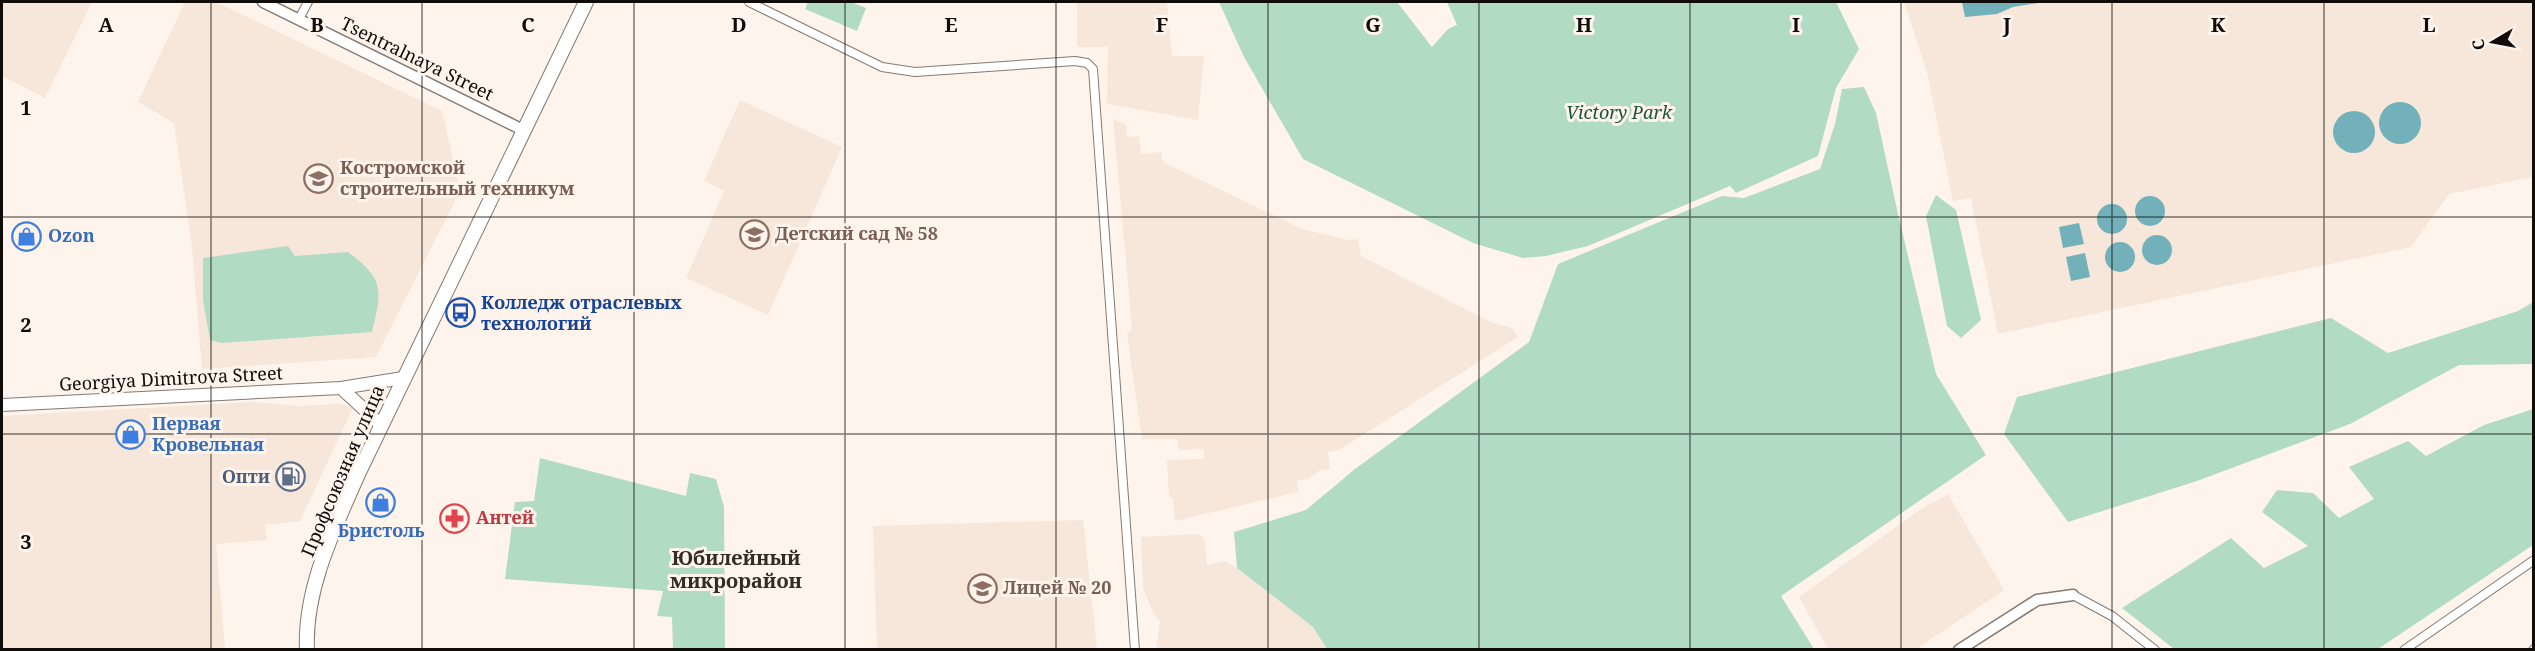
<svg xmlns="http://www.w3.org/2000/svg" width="2535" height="651" viewBox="0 0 2535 651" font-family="'Noto Serif',serif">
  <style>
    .built { fill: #f7e6da }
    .green { fill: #b2dbc4 }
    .water { fill: #72b1ba }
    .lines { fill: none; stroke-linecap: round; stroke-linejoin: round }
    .minor-casing { stroke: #837a73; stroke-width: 10 }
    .tertiary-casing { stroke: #837a73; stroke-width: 13 }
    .secondary-casing { stroke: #837a73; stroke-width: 14 }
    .trunk-casing { stroke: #837a73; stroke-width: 16 }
    .minor { stroke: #fff; stroke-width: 8 }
    .tertiary { stroke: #fff; stroke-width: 10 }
    .secondary { stroke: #fff; stroke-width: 12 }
    .trunk { stroke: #fff; stroke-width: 14 }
    .grid { fill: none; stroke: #0f0c09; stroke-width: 1.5; stroke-opacity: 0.55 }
    .labels { text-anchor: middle; stroke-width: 6; stroke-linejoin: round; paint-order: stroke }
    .street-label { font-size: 18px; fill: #0f0c09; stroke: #fff4ec }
    .park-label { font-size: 18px; font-style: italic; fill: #18543a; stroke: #fff4ec }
    .education-label { font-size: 18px; font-weight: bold; fill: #785e54; stroke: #fff4ec; text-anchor: start }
    .shop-label { font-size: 18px; font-weight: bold; fill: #366cbe; stroke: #fff4ec; text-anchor: start }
    .transit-label { font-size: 18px; font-weight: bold; fill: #164399; stroke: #fff4ec; text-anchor: start }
    .service-label { font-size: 18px; font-weight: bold; fill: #4e5e75; stroke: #fff4ec; text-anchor: end }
    .health-label { font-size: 18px; font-weight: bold; fill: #be3a42; stroke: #fff4ec; text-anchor: start }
    .neighbourhood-label { font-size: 20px; font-weight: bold; fill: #332b25; stroke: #fff4ec }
    .grid-label { font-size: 20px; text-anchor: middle; font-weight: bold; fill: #0f0c09; stroke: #fff4ec; stroke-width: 6; stroke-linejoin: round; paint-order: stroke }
  </style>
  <rect width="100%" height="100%" fill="#fff4ec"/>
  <g class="built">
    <path d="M2,2h90l-47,96 -43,-22z"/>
    <path d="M185,2h31l226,109 18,80 -84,166 -174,12 -10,-122 -18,-124 -36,-21z"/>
    <path d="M1077,2h90l5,54h32l-6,64 -91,-16 1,-57h-31z"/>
    <path d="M1904,2h629v175l-84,17 -38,53 -413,87 -27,-136 -18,3 -26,-129z"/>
    <path d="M740,100l102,47 -74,168 -82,-37 38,-87 -20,-10z"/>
    <path d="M1113,119l13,6 1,12 12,-1 2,18 20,-2 2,10 139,67 47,11 9,-1 3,17 132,67 19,5 6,9 -179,113 -11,2 2,17 -10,1 -12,9 -11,1 1,12 -123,29 -2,-23 -4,-1 -2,-37 37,-1v-10l-25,1 -2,-11h-35l-15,-105 5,-6z"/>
    <path d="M253,402l46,4 41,-2 13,4 -53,113 -35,4 2,15 -51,4 9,105h-223v-233z"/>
    <path d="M1948,494l56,96 -88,59h-88l-29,-52 119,-86z"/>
    <path d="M1083,520l14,129h-220l-4,-123z"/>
    <path d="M1195,534l7,2 3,7 2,22 18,-4 12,7 76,59 14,22h-171l4,-27 -7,-10 -10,-24 -2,-51z"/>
  </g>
  <g class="green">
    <path d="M808,2h43l15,6 -9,23 -52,-22z"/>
    <path d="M1219,2h178l35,45 16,-18 9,-4 -10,-23h389l23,47 -23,39 -18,68 -82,37 -6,-7 -142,60 -42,10 -23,2 -50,-15 -170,-84 -59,-102z"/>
    <path d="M1864,87l12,26 22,101 38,160 50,81 -205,141 33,53h-487l-14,-22 -76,-59 -3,-36 72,-22 49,-41 174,-127 29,-78 164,-68 22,2 76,-29 15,-45 7,-35z"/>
    <path d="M1936,195l20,15 25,110 -20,18 -14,-12 -21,-110z"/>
    <path d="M288,246l7,10 53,-4c37,28 34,38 24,80l-150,11 -12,-3 -7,-40v-42z"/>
    <path d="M2533,302v62l-74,1 -109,59 -153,57 -129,41 -64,-88 13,-37 314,-79 57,35 130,-42z"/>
    <path d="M2533,409v136l-155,104h-204l-52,-41 109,-70 33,30 44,-22 -46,-34 15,-22 36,3 26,25 35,-19 -25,-32 59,-26 18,15 58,-31z"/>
    <path d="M540,458l146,38 4,-23 26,6 8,28 1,142h-52l-1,-32 -15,-1 6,-25 -158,-12 10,-77 19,-1z"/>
  </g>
  <g class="water">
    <path d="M1962,2h82l-31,5 -16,7 -32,3z"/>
    <circle cx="2400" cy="123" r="21"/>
    <circle cx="2354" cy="132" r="21"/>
    <circle cx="2150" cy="211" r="15"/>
    <circle cx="2112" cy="219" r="15"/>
    <path d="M2079,223l5,21 -21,4 -4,-21z"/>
    <circle cx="2157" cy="250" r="15"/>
    <circle cx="2120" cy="257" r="15"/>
    <path d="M2085,253l5,24 -19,4 -5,-24z"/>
  </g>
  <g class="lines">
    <defs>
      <g id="minor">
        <path d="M749,2l133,65 33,5 160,-11 12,2 6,6 42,581"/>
        <path d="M299,19l9,-17"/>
        <path d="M2073,595l39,21 43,34"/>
        <path d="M2404,650l130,-90"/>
        <path d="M2533,650l1,-1"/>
      </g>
      <g id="tertiary">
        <path d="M263,2l260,128"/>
        <path d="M1959,650l78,-50 36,-5"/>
      </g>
      <g id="secondary">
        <path d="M341,388l40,37"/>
        <path d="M2,405l339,-17 62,-10"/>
      </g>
      <path id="trunk" d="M307,650c-3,-62 28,-123 52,-178l227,-470"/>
    </defs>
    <use href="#minor" class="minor-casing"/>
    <use href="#tertiary" class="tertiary-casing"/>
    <use href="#secondary" class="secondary-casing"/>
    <use href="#trunk" class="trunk-casing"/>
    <use href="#minor" class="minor"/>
    <use href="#tertiary" class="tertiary"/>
    <use href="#secondary" class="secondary"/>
    <use href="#trunk" class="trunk"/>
  </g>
  <path class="grid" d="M211,2v648M422,2v648M634,2v648M845,2v648M1056,2v648M1268,2v648M1479,2v648M1690,2v648M1901,2v648M2112,2v648M2324,2v648M2,217h2532M2,434h2532"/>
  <defs>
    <symbol id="university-ring" viewBox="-11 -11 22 22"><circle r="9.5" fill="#fff4ec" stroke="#8d6e63" stroke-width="1.5"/><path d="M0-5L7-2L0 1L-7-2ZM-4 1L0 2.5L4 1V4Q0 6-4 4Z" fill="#8d6e63"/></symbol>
    <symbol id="school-ring" viewBox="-11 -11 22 22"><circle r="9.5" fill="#fff4ec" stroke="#8d6e63" stroke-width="1.5"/><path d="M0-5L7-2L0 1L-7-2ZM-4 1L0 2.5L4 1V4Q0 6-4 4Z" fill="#8d6e63"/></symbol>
    <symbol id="shop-ring" viewBox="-11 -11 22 22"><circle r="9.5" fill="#fff4ec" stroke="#3f7fe0" stroke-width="1.5"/><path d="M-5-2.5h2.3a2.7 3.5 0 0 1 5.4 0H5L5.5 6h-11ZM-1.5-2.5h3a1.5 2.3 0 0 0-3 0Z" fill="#3f7fe0"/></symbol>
    <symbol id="bus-ring" viewBox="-11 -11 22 22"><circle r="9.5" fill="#fff4ec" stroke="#1a4fb4" stroke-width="1.5"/><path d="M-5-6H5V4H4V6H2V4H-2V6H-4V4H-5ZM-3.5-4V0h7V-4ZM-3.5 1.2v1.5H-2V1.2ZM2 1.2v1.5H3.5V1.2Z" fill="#1a4fb4"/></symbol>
    <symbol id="fuel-ring" viewBox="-11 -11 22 22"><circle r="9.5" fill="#fff4ec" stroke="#5c6f8a" stroke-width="1.5"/><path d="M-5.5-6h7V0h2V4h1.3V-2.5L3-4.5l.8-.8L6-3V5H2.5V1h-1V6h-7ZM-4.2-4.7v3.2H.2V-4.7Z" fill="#5c6f8a"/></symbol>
    <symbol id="pharmacy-ring" viewBox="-11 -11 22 22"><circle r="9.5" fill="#fff4ec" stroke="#e0444e" stroke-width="1.5"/><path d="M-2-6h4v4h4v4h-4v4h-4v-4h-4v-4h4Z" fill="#e0444e"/></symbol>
  </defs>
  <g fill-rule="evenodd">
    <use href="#university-ring" x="302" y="162" width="33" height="33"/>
    <use href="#school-ring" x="738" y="218" width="33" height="33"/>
    <use href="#shop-ring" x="10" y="220" width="33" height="33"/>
    <use href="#bus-ring" x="444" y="296" width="33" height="33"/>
    <use href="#shop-ring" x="114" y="418" width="33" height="33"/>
    <use href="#fuel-ring" x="274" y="460" width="33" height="33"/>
    <use href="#shop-ring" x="364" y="486" width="33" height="33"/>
    <use href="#pharmacy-ring" x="438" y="502" width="33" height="33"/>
    <use href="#school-ring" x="966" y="572" width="33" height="33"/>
  </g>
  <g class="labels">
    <g class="street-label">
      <text transform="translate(417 59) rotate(26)" y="6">Tsentralnaya Street</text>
      <text transform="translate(171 379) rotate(-3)" y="6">Georgiya Dimitrova Street</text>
      <text transform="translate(343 471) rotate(-67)" y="6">Профсоюзная улица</text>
    </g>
    <g class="park-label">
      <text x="1619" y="119">Victory Park</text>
    </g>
    <g class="education-label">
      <text x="340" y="174">Костромской<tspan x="340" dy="21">строительный техникум</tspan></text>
      <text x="775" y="240">Детский сад № 58</text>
      <text x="1003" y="594">Лицей № 20</text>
    </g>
    <g class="shop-label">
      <text x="48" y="242">Ozon</text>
      <text x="152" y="430">Первая<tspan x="152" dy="21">Кровельная</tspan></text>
      <text x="381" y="537" text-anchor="middle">Бристоль</text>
    </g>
    <g class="transit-label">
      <text x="481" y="309">Колледж отраслевых<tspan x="481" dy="21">технологий</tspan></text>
    </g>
    <g class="service-label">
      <text x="270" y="483">Опти</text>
    </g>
    <g class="health-label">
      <text x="476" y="524">Антей</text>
    </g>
    <g class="neighbourhood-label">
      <text x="736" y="565">Юбилейный<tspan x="736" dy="23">микрорайон</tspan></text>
    </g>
  </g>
  <g class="grid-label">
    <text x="106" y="32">A</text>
    <text x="317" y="32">B</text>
    <text x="528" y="32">C</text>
    <text x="739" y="32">D</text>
    <text x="951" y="32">E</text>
    <text x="1162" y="32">F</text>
    <text x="1373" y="32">G</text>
    <text x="1584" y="32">H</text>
    <text x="1796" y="32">I</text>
    <text x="2007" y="32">J</text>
    <text x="2218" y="32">K</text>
    <text x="2429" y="32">L</text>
    <text x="26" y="115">1</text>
    <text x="26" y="332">2</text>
    <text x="26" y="549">3</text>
  </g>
  <rect width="2535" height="651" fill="none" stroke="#0f0c09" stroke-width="6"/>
  <g transform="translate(2493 42) rotate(260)" stroke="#fff4ec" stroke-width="4.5" paint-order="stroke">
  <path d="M0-4.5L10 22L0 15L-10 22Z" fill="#0f0c09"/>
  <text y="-9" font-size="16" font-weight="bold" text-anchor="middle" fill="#0f0c09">С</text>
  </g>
</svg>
